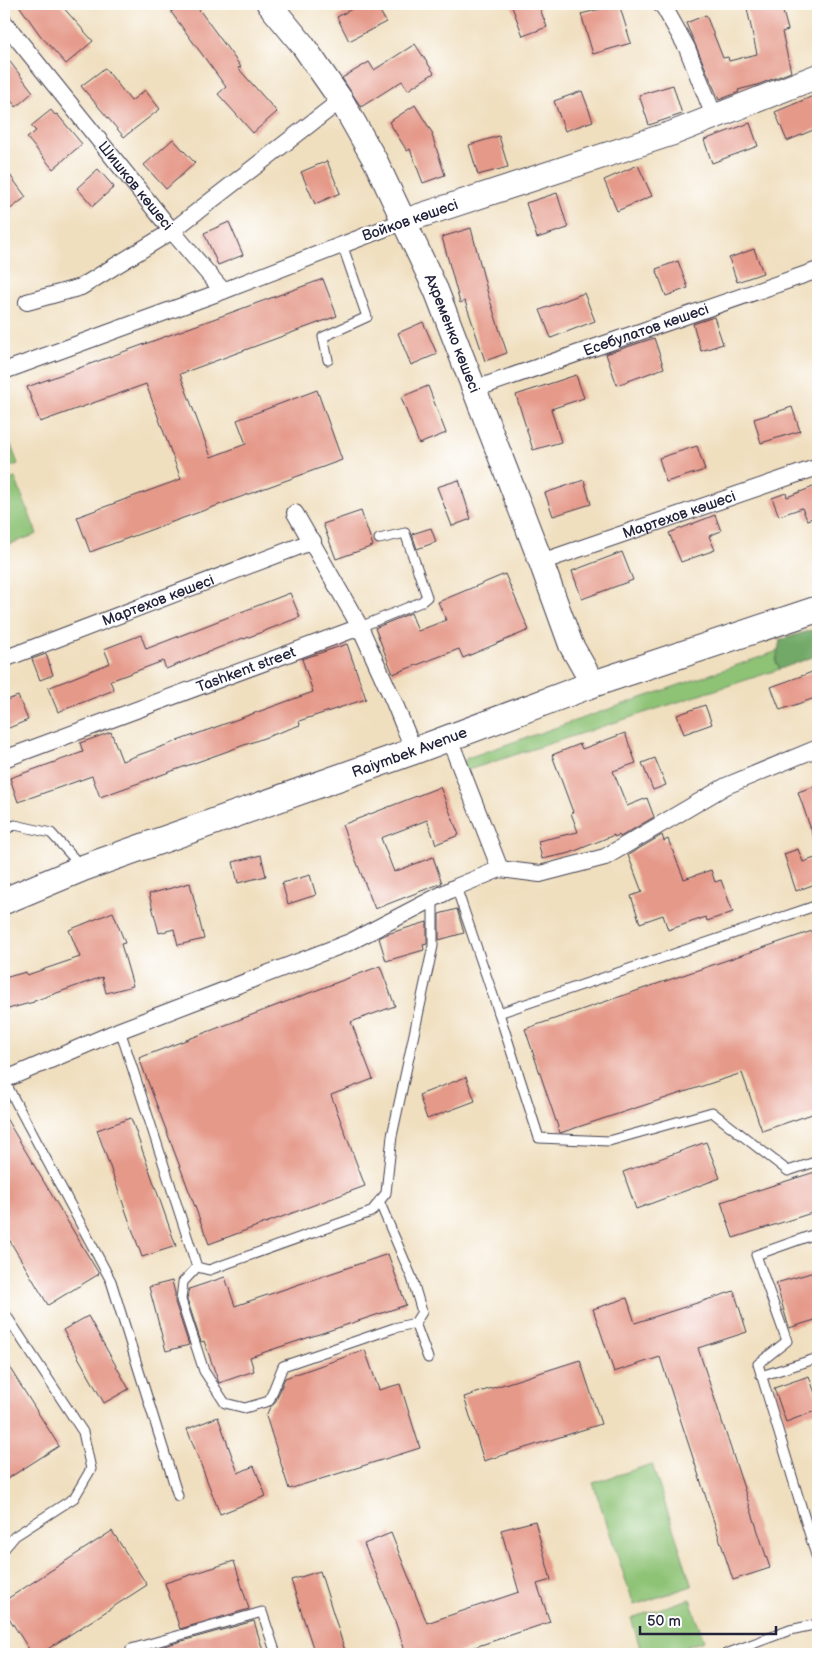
<svg xmlns="http://www.w3.org/2000/svg" width="822" height="1658" viewBox="0 0 822 1658" font-family="'Balsamiq Sans',sans-serif">
  <style>
    .green { fill: #8ec376; stroke: #587258 }
    .forest { fill: #72a967; stroke: #4a6651 }
    .building { fill: #e59989 }
    .lines { fill: none; stroke-linecap: round; stroke-linejoin: round }
    .lane-casing { stroke: #413e4f; stroke-width: 11 }
    .street-casing { stroke: #413e4f; stroke-width: 18 }
    .secondary-casing { stroke: #413e4f; stroke-width: 26 }
    .primary-casing { stroke: #413e4f; stroke-width: 28 }
    .lane { stroke: #fff; stroke-width: 9 }
    .street { stroke: #fff; stroke-width: 16 }
    .secondary { stroke: #fff; stroke-width: 24 }
    .primary { stroke: #fff; stroke-width: 26 }
    .labels { text-anchor: middle; stroke-width: 5; stroke-linejoin: round; paint-order: stroke }
    .street-label { font-size: 15px; fill: #22223b; stroke: #fff }
  </style>
  <rect width="100%" height="100%" fill="#fff"/>
  <filter id="ink" filterUnits="userSpaceOnUse"><feTurbulence type="fractalNoise" baseFrequency=".02" numOctaves="2"/><feDisplacementMap in="SourceGraphic" scale="10" xChannelSelector="R" yChannelSelector="G"/><feConvolveMatrix kernelMatrix="1 2 1 2 8 2 1 2 1" color-interpolation-filters="sRGB"/></filter>
  <filter id="wash" filterUnits="userSpaceOnUse"><feTurbulence type="fractalNoise" baseFrequency=".0096" numOctaves="4" result="noise"/><feDisplacementMap in="SourceGraphic" scale="20" xChannelSelector="R" yChannelSelector="G"/><feGaussianBlur stdDeviation="1.12" result="paint"/><feColorMatrix in="noise" values="0 0 0 0 0 0 0 0 0 0 0 0 0 0 0 0 0 1.4 0 .05"/><feComposite in="paint" operator="in"/></filter>
  <g filter="url(#wash)">
    <rect width="100%" height="100%" fill="#f0dfbf"/>
    <g class="green">
      <path d="M4,427l14,37 -14,5z"/>
      <path d="M15,478l22,56 -32,12 -1,-64z"/>
      <path d="M778,651l-2,11 4,7 -315,102 -1,-10 3,-3z"/>
      <path d="M652,1464l40,122 -58,19 -41,-122z"/>
      <path d="M690,1599l14,42 -41,13h-21l-11,-36z"/>
    </g>
    <path class="forest" d="M818,628v27l-38,14 -4,-7 4,-22z"/>
    <g id="blocks">
      <g class="building">
        <path d="M18,4h42l33,37 -27,23 -26,-29z"/>
        <path d="M182,4h13l46,63 -3,1 39,44 -24,21 -35,-39 8,-7 -55,-75z"/>
        <path d="M361,4h15l10,18 -37,19 -12,-24z"/>
        <path d="M511,4h27l9,23 -24,9z"/>
        <path d="M619,4l12,39 -38,11 -12,-40z"/>
        <path d="M746,4h35l7,26 -6,2 9,40 -34,13 -19,5 1,2 -20,8 -33,-77 20,-8 17,43 5,-1 1,4 28,-7z"/>
        <path d="M415,44l19,29 -26,17 -6,-9 -41,26 -19,-29 27,-16 5,8z"/>
        <path d="M4,54l29,38 -17,15 -12,-16z"/>
        <path d="M105,68l26,33 14,-11 15,19 -36,28 -43,-51z"/>
        <path d="M673,85l9,29 -33,11 -10,-30z"/>
        <path d="M582,91l11,30 -28,10 -11,-30z"/>
        <path d="M818,94v34l-31,13 -12,-29z"/>
        <path d="M415,105l18,29 -1,1 13,40 -22,8 -13,-34 -3,2 -18,-29z"/>
        <path d="M51,110l4,5 2,-1 25,30 -29,25 -26,-31 9,-7 -5,-5z"/>
        <path d="M750,123l8,23 -46,17 -8,-23z"/>
        <path d="M499,136l9,31 -30,8 -9,-30z"/>
        <path d="M173,139l22,24 -29,26 -22,-24z"/>
        <path d="M327,161l13,32 -25,11 -14,-32z"/>
        <path d="M638,165l14,31 -35,15 -13,-31z"/>
        <path d="M4,167l22,30 -22,17z"/>
        <path d="M98,169l16,18 -21,19 -16,-18z"/>
        <path d="M557,193l11,35 -31,10 -11,-35z"/>
        <path d="M229,222l14,33 -25,10 -14,-32z"/>
        <path d="M471,228l17,66 19,59 -22,8 -20,-60 -5,2 -18,-66z"/>
        <path d="M754,249l9,24 -26,9 -8,-24z"/>
        <path d="M678,261l10,27 -22,8 -10,-27z"/>
        <path d="M323,279l14,37 -157,58 31,83 35,-13 -9,-24 80,-30 25,70 -252,92 -13,-35 104,-38 -35,-95 -106,38 -13,-35z"/>
        <path d="M584,293l11,28 -44,17 -11,-28z"/>
        <path d="M714,317l9,27 -22,7 -8,-27z"/>
        <path d="M423,322l14,32 -26,11 -13,-32z"/>
        <path d="M654,338l10,30 -47,17 -11,-31z"/>
        <path d="M576,375l8,23 -33,11 10,33 -28,8 -17,-55z"/>
        <path d="M428,386l18,47 -27,11 -18,-47z"/>
        <path d="M792,407l8,24 -39,12 -7,-24z"/>
        <path d="M697,446l8,24 -39,12 -7,-24z"/>
        <path d="M459,480l12,39 -19,7 -15,-39z"/>
        <path d="M584,480l7,24 -38,12 -8,-23z"/>
        <path d="M818,485v31l-11,4 -5,-12 -23,8 -7,-18 14,-5 1,4z"/>
        <path d="M361,511l12,35 -37,13 -13,-35z"/>
        <path d="M715,515l6,16 -12,5 6,14 -34,12 -12,-29z"/>
        <path d="M431,528l5,14 -19,7 -5,-15z"/>
        <path d="M622,552l11,28 -51,19 -10,-28z"/>
        <path d="M505,574l24,56 -66,28 -4,-9 -66,25 -18,-46 36,-15 7,18 28,-11 -8,-18z"/>
        <path d="M290,593l10,24 -56,22 -1,-1 -77,31 -3,-8 -53,20 4,9 -56,22 -10,-24 62,-25 -6,-14 37,-14 5,14z"/>
        <path d="M347,644l19,55 -67,22 1,4 -200,72 -8,-21 -74,26 -8,-24 73,-26 -3,-9 31,-11 11,29 191,-69 -11,-33z"/>
        <path d="M46,654l7,21 -13,5 -8,-21z"/>
        <path d="M815,671l3,9v17l-38,13 -9,-23z"/>
        <path d="M18,696l10,24 -24,10v-29z"/>
        <path d="M705,705l7,19 -28,10 -7,-19z"/>
        <path d="M625,733l11,30 -23,8 14,35 20,-8 7,19 -34,20 -1,-2 -5,2v-2l-44,18 -28,6 -4,-18 40,-9 -7,-19 2,-1 -21,-57 28,-11 2,5z"/>
        <path d="M655,758l11,27 -13,5 -11,-27z"/>
        <path d="M818,785v59h-2l-18,-52z"/>
        <path d="M440,787l19,48 -23,9 -9,-24 -46,18 13,34 39,-15 9,26 -67,26 -33,-84z"/>
        <path d="M662,835l2,6 4,-2 16,40 27,-9 4,12 6,-2 12,32 -26,9 -1,-4 -38,13 -5,-15 -23,8 -9,-27 11,-4 -14,-37z"/>
        <path d="M798,849l5,13 15,-5v26l-22,8 -12,-37z"/>
        <path d="M261,855l5,21 -28,7 -5,-21z"/>
        <path d="M310,875l6,20 -28,9 -6,-21z"/>
        <path d="M190,883l14,56 -26,6 -4,-16 -15,4 -10,-39z"/>
        <path d="M457,909l7,24 -25,7v-26z"/>
        <path d="M113,912l12,31 -4,1 12,42 -27,7 -4,-16 -68,24v1l-30,8v-32l22,-6 1,3 53,-18 -11,-27z"/>
        <path d="M427,922v22l-4,1 1,5 -38,11 -7,-23 8,-4z"/>
        <path d="M818,929v183l-56,19 -20,-58 -182,60 -35,-104z"/>
        <path d="M380,966l15,40 -44,16 22,57 -42,16 34,91 -156,58 -70,-186z"/>
        <path d="M466,1077l9,24 -48,18 -8,-24z"/>
        <path d="M4,1115l95,159 -51,31 -44,-74z"/>
        <path d="M131,1118l45,128 -34,11 -45,-127z"/>
        <path d="M706,1142l14,36 -84,31 -13,-37z"/>
        <path d="M818,1171v40l-85,27 -12,-36z"/>
        <path d="M388,1254l18,51 -156,52 4,14 -35,12 -15,-42 -3,1 -14,-43 2,-10 36,-12 10,29z"/>
        <path d="M818,1271v48l-29,9 -13,-45z"/>
        <path d="M172,1281l3,12v9l14,43 -23,6 -17,-64z"/>
        <path d="M734,1291l13,41 -49,16 72,220 -37,12 -73,-223 -46,15 -21,-63 34,-11 8,25z"/>
        <path d="M88,1316l41,73 -25,14 -41,-73z"/>
        <path d="M365,1350l14,40 21,-6 20,64 -131,41 -23,-73 4,-9 5,-4 10,-25z"/>
        <path d="M4,1359l55,87 -55,35z"/>
        <path d="M580,1360l21,64 -117,37 -20,-64z"/>
        <path d="M809,1376l9,26v8l-32,12 -12,-34z"/>
        <path d="M218,1417l20,56 16,-7 12,30 -46,18 -33,-85z"/>
        <path d="M535,1521l16,59 -14,4 13,38 -96,32h-48l-11,-33 -31,-77 27,-11 36,90 92,-31 -18,-62z"/>
        <path d="M112,1531l35,54 -107,69h-8l-28,-44v-9z"/>
        <path d="M234,1561l15,48 -69,20 -15,-46z"/>
        <path d="M320,1571l26,83h-31l-24,-74z"/>
        <path d="M254,1621l10,33h-114v-4z"/>
      </g>
    </g>
  </g>
  <g filter="url(#ink)">
    <use href="#blocks" fill-opacity="0" stroke="#413e4f" stroke-width="1"/>
    <g class="lines">
      <defs>
        <g id="lane">
          <path d="M328,360l-5,-23 44,-20 -25,-73"/>
          <path d="M360,627l61,-25 6,-5 -22,-64 -26,6"/>
          <path d="M4,830l11,-5 36,8 30,33"/>
          <path d="M456,887l43,126 319,-108"/>
          <path d="M499,1013l40,125 70,3 103,-29 76,59 30,-10"/>
          <path d="M120,1030l77,237 12,3 162,-58 15,-19 6,-57 41,-190v-46"/>
          <path d="M4,1080l107,201 67,215"/>
          <path d="M818,1233l-62,22 31,86 -29,23 60,198"/>
          <path d="M197,1267l-14,15 -2,18 23,71 21,32 20,5 24,-7 14,-35 111,-38 21,-5 7,-11 -10,-34 -33,-77"/>
          <path d="M4,1312l79,120 8,37 -17,29 -59,38 -11,13"/>
          <path d="M415,1323l13,35"/>
          <path d="M761,1376l57,-18"/>
          <path d="M133,1654l-2,-5 131,-37 14,42"/>
          <path d="M726,1654l64,-24 28,-6"/>
        </g>
        <g id="street">
          <path d="M660,4l4,3 23,41 27,68"/>
          <path id="s1" d="M4,22l168,209 169,-131"/>
          <path d="M27,302l54,-15 91,-56 51,60"/>
          <path d="M4,371l219,-80 181,-70"/>
          <path id="s2" d="M475,389l343,-119"/>
          <path d="M295,513l65,114 34,75 20,49"/>
          <path id="s3" d="M541,562l277,-95"/>
          <path id="s4" d="M4,659l309,-118"/>
          <path d="M449,738l51,131"/>
          <path id="s5" d="M4,759l356,-132"/>
          <path d="M4,1080l114,-49 232,-89 106,-55 44,-18 40,5 65,-17 121,-71 92,-38"/>
        </g>
        <g id="secondary">
          <path id="s6" d="M269,4l33,40 39,56 35,62 60,128 105,272 30,83 22,39"/>
          <path d="M404,221l269,-88 145,-57"/>
        </g>
        <g id="primary">
          <path id="s7" d="M4,901l79,-33 331,-117 179,-67 225,-75"/>
        </g>
      </defs>
      <use href="#lane" class="lane-casing"/>
      <use href="#street" class="street-casing"/>
      <use href="#secondary" class="secondary-casing"/>
      <use href="#primary" class="primary-casing"/>
      <use href="#lane" class="lane"/>
      <use href="#street" class="street"/>
      <use href="#secondary" class="secondary"/>
      <use href="#primary" class="primary"/>
    </g>
  </g>
  <g class="labels">
    <g class="street-label">
      <text dy="5" stroke="none"><textPath href="#s1" startOffset="210">Шишков көшесі</textPath></text>
      <text transform="translate(410 220) rotate(-19)" y="5">Войков көшесі</text>
      <text dy="5" stroke="none"><textPath href="#s2" startOffset="181">Есебулатов көшесі</textPath></text>
      <text dy="5" stroke="none"><textPath href="#s6" startOffset="379">Ахременко көшесі</textPath></text>
      <text dy="5" stroke="none"><textPath href="#s3" startOffset="146">Мартехов көшесі</textPath></text>
      <text dy="5" stroke="none"><textPath href="#s4" startOffset="165">Мартехов көшесі</textPath></text>
      <text dy="5" stroke="none"><textPath href="#s5" startOffset="258">Tashkent street</textPath></text>
      <text dy="5" stroke="none"><textPath href="#s7" startOffset="432">Raiymbek Avenue</textPath></text>
    </g>
  </g>
  <rect width="822" height="1658" fill="none" stroke="#fff" stroke-width="20"/>
  <path d="M640 1626v8h136v-8" fill="none" stroke="#22223b" stroke-width="2.5"/>
  <text x="647" y="1626" font-size="15" fill="#22223b" stroke="#ffffff" stroke-width="4" paint-order="stroke">50 m</text>
</svg>
